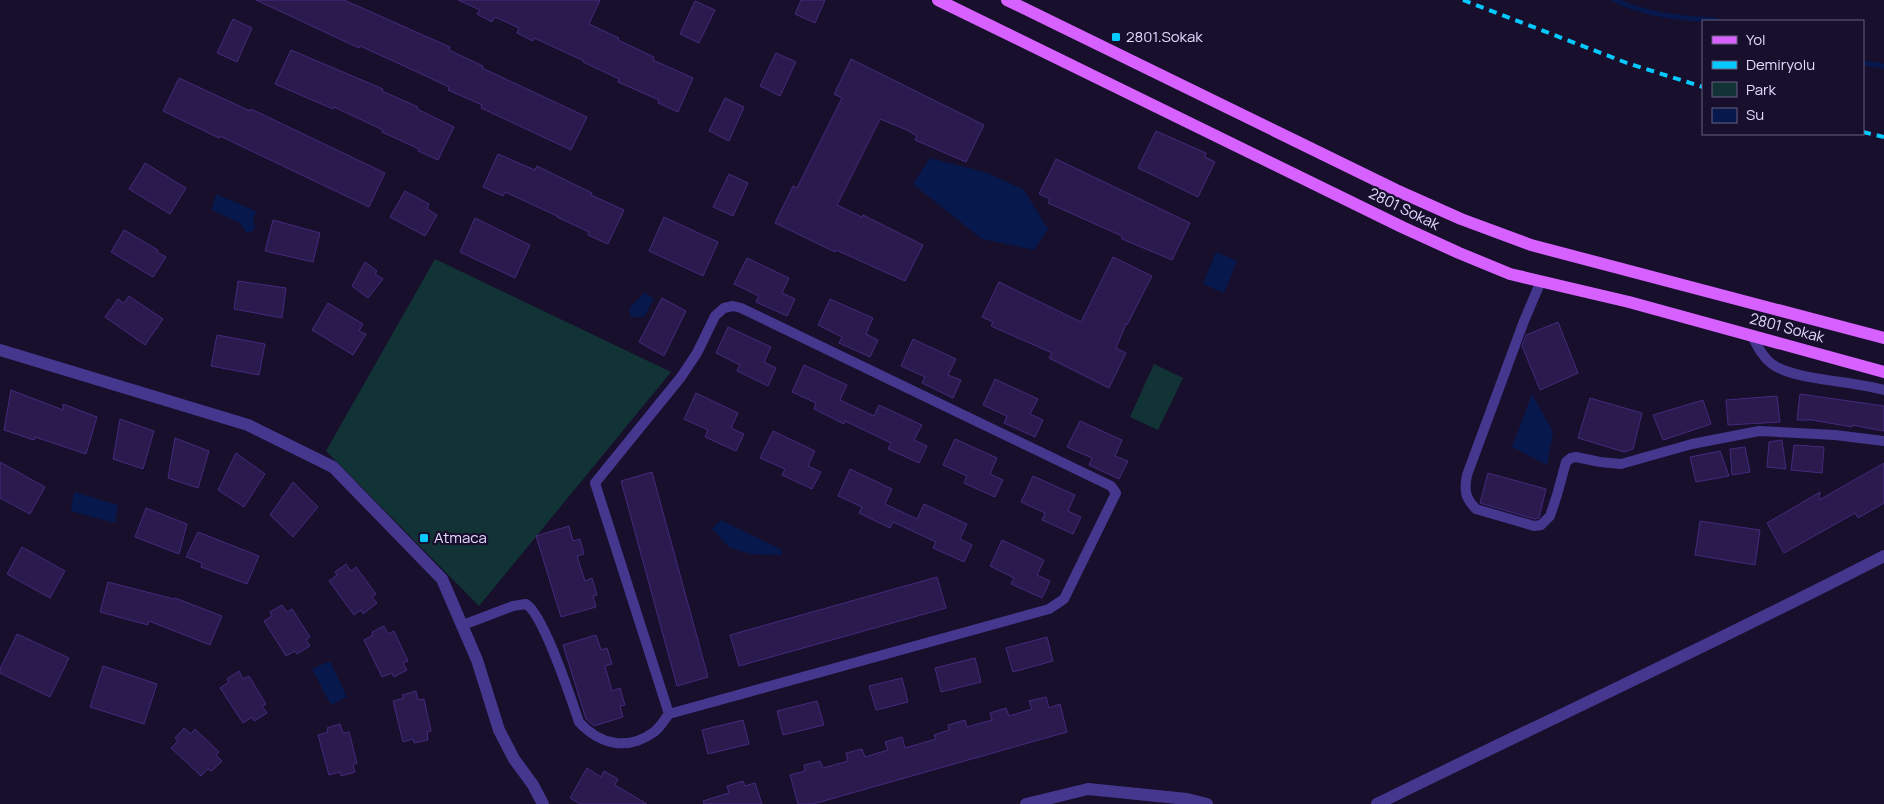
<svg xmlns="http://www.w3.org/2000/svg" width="1884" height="804" viewBox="0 0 1884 804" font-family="Manrope,sans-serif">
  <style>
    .green { fill: #123336 }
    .water { fill: #07184d }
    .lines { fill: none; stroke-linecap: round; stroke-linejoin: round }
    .stream { stroke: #07184d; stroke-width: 5 }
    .building { fill: #2b1a4e; stroke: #442a7c }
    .service { stroke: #45378e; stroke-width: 10 }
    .minor { stroke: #45378e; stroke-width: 12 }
    .primary { stroke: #d661ff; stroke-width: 12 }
    .rail { stroke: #06c9ff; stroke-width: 4; stroke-dasharray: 8 6; stroke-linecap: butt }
    .poi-dot { fill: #06c9ff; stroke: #170f2c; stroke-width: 2 }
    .labels { text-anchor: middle; stroke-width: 4.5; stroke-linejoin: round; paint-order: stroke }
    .poi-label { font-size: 15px; fill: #e2daff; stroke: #170f2c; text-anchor: start }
    .street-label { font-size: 15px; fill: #e2daff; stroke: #170f2c }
  </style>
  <rect width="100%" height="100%" fill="#170f2c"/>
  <g class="green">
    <path d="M435,259l236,113 -192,234 -153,-155z"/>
    <path d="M1154,364l29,14 -25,52 -28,-13z"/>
  </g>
  <g class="water">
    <path d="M930,158l58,15 36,17 24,39 -14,21 -52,-11 -69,-55z"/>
    <path d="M216,194l40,17 -3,11 2,4 -1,4 -3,2h-5l-6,-9 -28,-13z"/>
    <path d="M1216,252l21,9 -13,32 -21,-9z"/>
    <path d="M644,293l10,5 -10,19h-13l-2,-8z"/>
    <path d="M1532,394l21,38 -6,33 -35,-18z"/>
    <path d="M74,492l44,13 -3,18 -44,-12z"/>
    <path d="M721,520l61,30v5l-32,-1 -21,-7 -17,-18z"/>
    <path d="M330,661l17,36 -16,8 -19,-36z"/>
  </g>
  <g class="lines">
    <g class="stream">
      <path d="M1615,0c31,15 67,19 100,20l3,1"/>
      <path d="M1863,63l21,3"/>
    </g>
  </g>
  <g class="building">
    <path d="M256,0h88l106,47 -1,3 34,16 -1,2 105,49 -16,33 -90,-42 1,-3 -34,-15 1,-3 -34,-16 -55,-25 -1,2z"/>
    <path d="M458,0h142l-11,24 30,14 -1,2 36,17 -1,3 40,18 -15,34 -20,-9 1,-3 -41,-18 1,-3 -36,-17 1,-1 -50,-23 -1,3 -16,-8 2,-5 -24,-11 -3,5 -15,-8 3,-4z"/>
    <path d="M801,0h24l-10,23 -20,-9z"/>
    <path d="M695,1l20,9 -16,33 -19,-9z"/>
    <path d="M233,19l19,9 -15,34 -20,-9z"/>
    <path d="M291,50l92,39 -1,2 36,16 -1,2 37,18 -16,33 -20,-9 1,-2 -37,-17 1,-2 -49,-23 -1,2 -58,-25z"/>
    <path d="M776,53l20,9 -16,34 -20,-10z"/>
    <path d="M851,59l133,66 -18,37 -51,-22 2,-4 -10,-6 -27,-11 -43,86 25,12 1,-2 60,30 -18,36 -69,-31 -1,2 -60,-29 18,-37 4,2 45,-90 -8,-4z"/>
    <path d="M179,78l71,33 1,-2 134,64 -16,34 -149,-71 -1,2 -56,-27z"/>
    <path d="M725,98l19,9 -15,34 -20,-10z"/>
    <path d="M1156,131l50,22 -1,4 10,5 -17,35 -60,-29z"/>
    <path d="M498,154l37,16 2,-4 55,27 -1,2 33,15 -16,34 -20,-9 1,-3 -32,-15v-1l-52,-24 -2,4 -20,-9z"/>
    <path d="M1056,159l134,64 -18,37 -50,-21v-3l-74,-33 2,-4 -11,-5z"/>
    <path d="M145,163l41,25 -16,26 -41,-25z"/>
    <path d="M729,174l19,9 -15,33 -20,-9z"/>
    <path d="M405,191l24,13 -2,5 10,6 -12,21 -35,-19z"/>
    <path d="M664,217l54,25 -15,34 -54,-25z"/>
    <path d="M475,218l55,27 -15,33 -55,-26z"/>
    <path d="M273,220l47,13 -7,29 -48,-11z"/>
    <path d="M124,230l34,20 -1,2 9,5 -13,20 -42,-25z"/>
    <path d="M1113,257l39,19 -25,49 -1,-1 -10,24 10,5 -17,35 -60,-30 3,-5 -61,-27 2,-4 -11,-5 17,-35 82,40z"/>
    <path d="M747,258l42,20 -7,15 13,6 -8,17 -31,-14 3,-6 -25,-12z"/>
    <path d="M365,262l12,9 -2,3 8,5 -15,19 -16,-12z"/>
    <path d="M238,281l48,7 -4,30 -48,-9z"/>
    <path d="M129,296l34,23 -18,26 -40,-28 13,-18 6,4z"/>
    <path d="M662,298l24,13 -22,45 -25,-14z"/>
    <path d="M830,299l43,19 -7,16 12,6 -8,17 -31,-14 3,-6 -24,-12z"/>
    <path d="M328,303l35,21 -4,7 7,3 -13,21 -41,-25z"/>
    <path d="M1558,322l20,51 -38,17 -18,-44 4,-11z"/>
    <path d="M728,327l43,20 -7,15 12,6 -8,18 -31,-15 3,-6 -24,-12z"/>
    <path d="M217,335l48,9 -6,31 -48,-9z"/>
    <path d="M913,339l43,20 -8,16 13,5 -8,18 -31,-15 3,-6 -24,-11z"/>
    <path d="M804,365l43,20 -7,15 34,16 5,-11 43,20 -8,15 13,6 -8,17 -31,-14 3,-6 -46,-22 -1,3 -30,-15 2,-6 -24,-11z"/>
    <path d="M995,379l43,20 -8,15 13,6 -8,17 -31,-14 3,-7 -24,-11z"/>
    <path d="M11,390l52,20v-6l34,13 -11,37 -51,-17 -1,3 -30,-10z"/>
    <path d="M696,393l42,20 -7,15 13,6 -8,17 -31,-14 3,-7 -24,-11z"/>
    <path d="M1800,394l84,12v25l-32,-6v2l-40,-7h-15z"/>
    <path d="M1777,396l3,26 -52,3 -2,-25z"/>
    <path d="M1590,398l52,15 -9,36 -9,3 -46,-14z"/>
    <path d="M1703,400l8,24 -48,16 -10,-25z"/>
    <path d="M120,419l34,12 -11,38 -30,-10z"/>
    <path d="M1080,421l42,19 -7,16 13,5 -9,18 -30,-14 3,-7 -25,-11z"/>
    <path d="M773,431l42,20 -7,15 13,6 -9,17 -30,-14 3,-6 -25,-11z"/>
    <path d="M175,438l34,13 -11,37 -30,-10z"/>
    <path d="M955,439l42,19 -7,16 13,6 -8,17 -31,-14 3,-7 -24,-11z"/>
    <path d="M1782,440l4,29 -19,-2 2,-25z"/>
    <path d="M1794,445l30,2 -2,26 -31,-3z"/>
    <path d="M1745,447l5,25 -18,3 -2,-26z"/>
    <path d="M1720,451l9,25 -33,6 -6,-25z"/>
    <path d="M236,453l29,21 -21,33 -26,-17z"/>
    <path d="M0,462l45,25 -15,27 -30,-16z"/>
    <path d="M1884,463v40l-26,15 -3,-5 -71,40 -17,-30 53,-31 -1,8z"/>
    <path d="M850,469l42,20 -7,15 32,15 7,-15 43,20 -7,15 12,6 -8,17 -31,-14 3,-6 -43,-20 -3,6 -31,-15 3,-6 -24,-11z"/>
    <path d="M652,472l56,205 -31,9 -56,-205z"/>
    <path d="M1488,473l58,16 -7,29 -5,1 -54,-16z"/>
    <path d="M1033,476l42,19 -7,16 13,6 -8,17 -31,-14 3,-7 -24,-11z"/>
    <path d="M293,482l25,25 -25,30 -23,-22z"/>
    <path d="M146,508l41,16 -8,30 -44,-17z"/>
    <path d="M1700,521l60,9 -5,35 -60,-10z"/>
    <path d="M569,526l4,15 7,-2 4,15 -7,2 8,25 7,-3 5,17 -4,1 3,11 -35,10 -25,-81z"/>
    <path d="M198,532l61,24 -12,28 -46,-17 1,-4 -16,-6z"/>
    <path d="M1002,540l42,20 -7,15 13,6 -8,17 -31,-14 3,-6 -24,-12z"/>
    <path d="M22,547l43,24 -15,27 -43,-24z"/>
    <path d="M346,564l5,7 5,-4 20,27 -4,3 5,6 -14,11 -2,-4 -7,5 -25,-34 8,-6 -2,-3z"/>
    <path d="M937,577l9,31 -207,58 -9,-31z"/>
    <path d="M108,582l66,17 1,-1 47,18 -12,29 -61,-24 -1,4 -48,-13z"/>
    <path d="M282,605l5,7 5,-3 18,28 -4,3 4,6 -13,8 -2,-3 -9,5 -22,-35 8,-5 -2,-4z"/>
    <path d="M384,626l4,8 6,-3 14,30 -5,2 4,7 -13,7 -2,-4 -10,4 -18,-37 9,-5 -1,-3z"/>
    <path d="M17,634l52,24 -19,39 -50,-24v-4z"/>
    <path d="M596,635l5,15 6,-2 5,16 -7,2 7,25 8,-3 5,17 -5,1 3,11 -29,9 -8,-7 -23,-74z"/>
    <path d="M1047,637l6,24 -40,11 -7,-24z"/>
    <path d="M975,658l6,24 -40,10 -6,-24z"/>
    <path d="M103,666l54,18 -13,40 -54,-17z"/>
    <path d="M239,671l4,8 6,-3 17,28 -4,2 5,7 -13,8 -2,-4 -9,6 -23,-35 9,-6 -2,-3z"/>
    <path d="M902,678l6,24 -32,8 -7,-24z"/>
    <path d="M416,691l2,9 6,-1 7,32 -4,1 1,8 -14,3 -1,-4 -10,3 -10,-41 11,-3 -2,-3z"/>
    <path d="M1046,697l3,11 11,-4 7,28 -254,72h-15l-8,-29 15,-4 -1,-6 16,-4 3,7 25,-7 -2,-8 16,-4 3,8 23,-7 -3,-8 17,-5 3,11 31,-9 -2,-4 15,-5 -1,-5 17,-5 2,7 25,-7 -2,-7 16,-5 3,8 23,-7 -3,-8z"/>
    <path d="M817,701l7,24 -41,10 -6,-24z"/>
    <path d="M743,720l6,24 -41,10 -6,-24z"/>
    <path d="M340,724l3,9 6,-1 8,31 -4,2 2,7 -14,4 -1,-4 -11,3 -11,-40 10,-3 -1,-4z"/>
    <path d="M184,728l7,6 4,-5 24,23 -3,3 6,6 -10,10 -4,-2 -7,7 -30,-28 7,-7 -3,-3z"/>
    <path d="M587,768l14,9 3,-6 14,8 -3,6 32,19h-67l-10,-6z"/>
    <path d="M743,781l2,5 10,-3 7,21h-58l-1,-3 26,-8 -2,-7z"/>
  </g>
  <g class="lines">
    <g class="service">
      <path d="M1541,281l-17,40 -57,154c-3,15 -2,23 9,34l58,17 7,-1 9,-9 7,-21 9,-33 5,-4 5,-1 24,5 21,2 71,-20 67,-13 76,4 49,6"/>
      <path d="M1752,336c5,9 10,21 20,28 21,16 83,17 112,26"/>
      <path d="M463,625l50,-19 13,-2c18,11 45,95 53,118 21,23 49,29 75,10 6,-4 10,-12 15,-18l380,-105 15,-10 52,-106 -5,-7 -370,-178 -8,-2 -9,2 -9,8 -18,37 -16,24 -86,106 74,231"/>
    </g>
    <g class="minor">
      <path d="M0,350l248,75 85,42 109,112 35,81 22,70 15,29 19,26 10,19"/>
      <path d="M1026,804l62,-15 99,10 20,5"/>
      <path d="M1377,804c169,-83 340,-162 507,-248"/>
    </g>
    <g class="primary">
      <path d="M938,0l464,227 57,26 51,21 119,28 255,70"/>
      <path d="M1007,0l389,190 65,29 70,26 353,93"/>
    </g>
    <g class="rail">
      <path d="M1463,0l164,63 76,24"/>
      <path d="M1863,132l21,5"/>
    </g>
  </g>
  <g class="poi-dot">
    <rect x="1111" y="32" width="10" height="10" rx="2.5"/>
    <rect x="419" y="533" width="10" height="10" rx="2.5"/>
  </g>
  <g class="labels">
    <g class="poi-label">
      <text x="1126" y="42">2801.Sokak</text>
      <text x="434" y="543">Atmaca</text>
    </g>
    <g class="street-label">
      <text transform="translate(1404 209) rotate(26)" y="5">2801 Sokak</text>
      <text transform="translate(1787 328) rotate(15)" y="5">2801 Sokak</text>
    </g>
  </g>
  <rect x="1702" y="20" width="162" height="115" fill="#170f2c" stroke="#686080"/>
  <rect x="1712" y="36" width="25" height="8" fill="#d661ff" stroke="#686080"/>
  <text x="1746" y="45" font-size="15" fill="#e2daff">Yol</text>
  <rect x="1712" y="61" width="25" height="8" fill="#06c9ff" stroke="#686080"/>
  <text x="1746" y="70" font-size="15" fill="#e2daff">Demiryolu</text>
  <rect x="1712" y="82" width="25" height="15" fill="#123336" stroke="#686080"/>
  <text x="1746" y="95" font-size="15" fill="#e2daff">Park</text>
  <rect x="1712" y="108" width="25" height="15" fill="#07184d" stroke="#686080"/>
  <text x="1746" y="120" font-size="15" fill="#e2daff">Su</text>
</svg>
